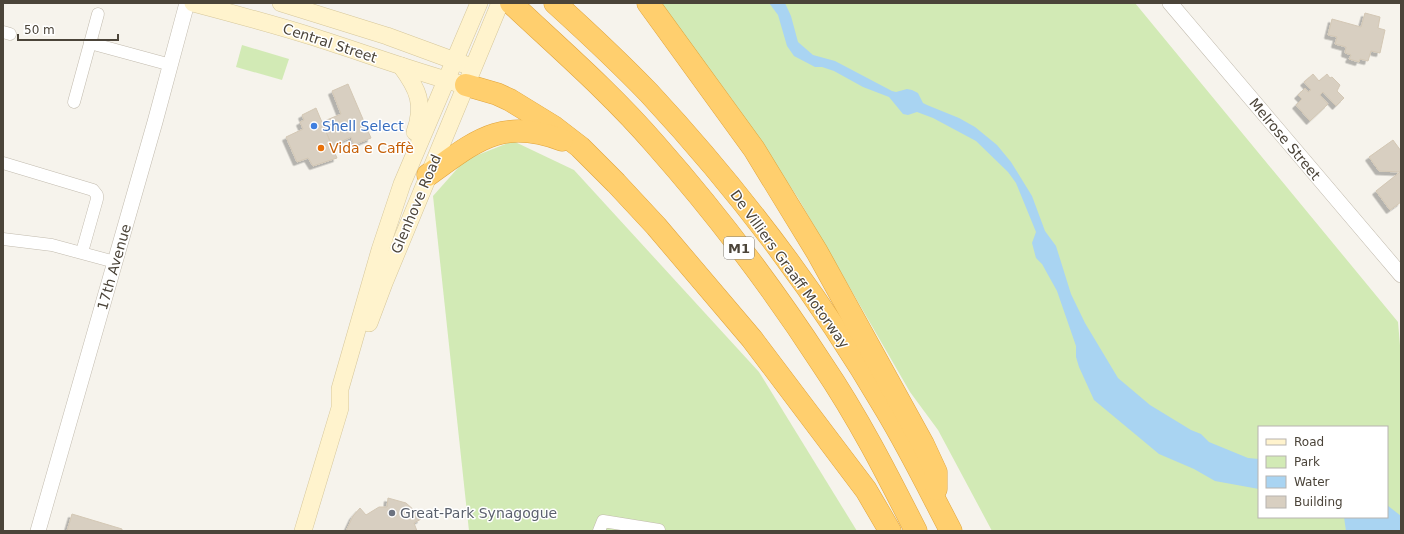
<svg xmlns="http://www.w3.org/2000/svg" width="1404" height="534" viewBox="0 0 1404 534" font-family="'DejaVu Sans',sans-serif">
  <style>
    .green { fill: #d2eab5; fill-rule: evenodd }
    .water { fill: #a9d4f2 }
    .building { fill: #d8cfc1; stroke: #d3c7b4; filter: url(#shadow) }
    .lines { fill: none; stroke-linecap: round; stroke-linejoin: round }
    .minor-casing { stroke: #c2bbae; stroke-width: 13 }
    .tertiary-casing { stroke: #c2bbae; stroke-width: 16 }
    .secondary-casing { stroke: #d6c79b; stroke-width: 18 }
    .motorway-casing { stroke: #e0a43c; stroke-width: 23 }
    .minor { stroke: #fff; stroke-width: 12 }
    .tertiary { stroke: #fff; stroke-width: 15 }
    .secondary { stroke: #fff3cd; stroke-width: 17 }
    .motorway { stroke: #ffcf6e; stroke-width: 22 }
    .shop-dot { fill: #3f7fe0; stroke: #fff; stroke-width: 1.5 }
    .food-dot { fill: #e8710a; stroke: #fff; stroke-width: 1.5 }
    .worship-dot { fill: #6b7280; stroke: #fff; stroke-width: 1.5 }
    .labels { text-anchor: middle; stroke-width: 3; stroke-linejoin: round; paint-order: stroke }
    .shield { fill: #fff; stroke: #817c74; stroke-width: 1 }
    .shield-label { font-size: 13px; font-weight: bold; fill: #4b4439 }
    .street-label { font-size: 14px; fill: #4b4439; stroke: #fff }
    .shop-label { font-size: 14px; fill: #366cbe; stroke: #fff; text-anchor: start }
    .food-label { font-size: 14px; fill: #c56008; stroke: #fff; text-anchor: start }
    .worship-label { font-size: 14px; fill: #5b616d; stroke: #fff; text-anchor: start }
  </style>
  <defs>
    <filter id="shadow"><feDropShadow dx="-3.5" dy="3.5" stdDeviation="0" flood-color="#0004"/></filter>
  </defs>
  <rect width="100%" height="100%" fill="#f6f3ec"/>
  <g class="green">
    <path d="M660,3h475l263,319 3,35v174h-409l-54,-101 -28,-38 -112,-194 -67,-100zM1259,427h128v90h-128z"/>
    <path d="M242,45l47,14 -7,21 -46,-13z"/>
    <path d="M513,141l61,29 185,202 98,159h-388l-36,-335 32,-36z"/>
  </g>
  <g class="water">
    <path d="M769,3h16l6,13 7,26 15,13 22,6 57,30 4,1 11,-3 5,1 6,3 5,10 4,2 32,13 16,9 22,18 14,17 21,34 13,35 11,15 15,48 14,29 33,55 32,27 41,25 10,4 8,8 39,16 11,1v30l-44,-8 -21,-12 -35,-15 -65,-54 -15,-33 -3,-10v-11l-19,-55 -15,-27 -6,-6 -4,-15 4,-11 -20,-49 -8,-11 -32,-31 -43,-23 -16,-6 -9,3 -5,-1 -14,-17 -26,-10 -29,-16 -12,-4h-7l-21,-11 -7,-10 -9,-31z"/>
    <path d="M1387,505l14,11v15h-55l-2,-14h43z"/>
  </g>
  <g class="building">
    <path d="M1365,13l15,4 -2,11 7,2 -5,23 -9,-2 -3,10 -8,-2 -1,3 -10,-3 2,-4 -6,-2 1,-6 -11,-3 2,-7 -9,-2 4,-16 29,8z"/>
    <path d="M1313,74l6,7 8,-7 3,4 2,-1 8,8 -3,6 7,7 -8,8 -13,-14 -3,3 8,9 -18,17 -14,-16 6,-6 -4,-4 7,-7 3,4 3,-2 -7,-8z"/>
    <path d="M348,84l23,54 -17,7 -3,-8 -19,9 -10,-24 19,-8 -9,-23z"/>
    <path d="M316,108l21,50 -24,8 -5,-8 -11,4 -11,-25 17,-8 -3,-7 4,-2 -2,-5z"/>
    <path d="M1393,140l8,11v51l-11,8 -14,-19 24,-19 -21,-1 -10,-14z"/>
    <path d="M388,498l18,5 9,8 6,8 -7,4 3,8h-71l7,-15 7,-8 6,7 13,-8h8z"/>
    <path d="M72,514l50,15v2h-55z"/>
  </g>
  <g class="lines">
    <defs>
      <g id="minor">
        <path d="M3,32l7,2"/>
        <path d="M90,43l81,22"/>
        <path d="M74,102l24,-88"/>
        <path d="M3,163l90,27 4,5v4l-15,53"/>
        <path d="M3,239l49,6 63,17"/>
        <path d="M599,531l4,-10 56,9"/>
      </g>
      <g id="tertiary">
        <path d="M1170,3l231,272"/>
        <path d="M38,531l117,-409 32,-119"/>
      </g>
      <g id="secondary">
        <path d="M193,3c42,11 83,22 124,35 47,15 93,32 140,45"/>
        <path d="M281,3l106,33 79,29"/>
        <path d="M401,66c17,23 24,38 14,66"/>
        <path d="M369,323l15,-40 116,-280"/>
        <path d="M303,531l37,-123v-19l40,-139 22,-66 77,-181"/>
      </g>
      <g id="motorway">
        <path d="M511,3c49,46 100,90 144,141 61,69 117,143 167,220 36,53 65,110 94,167"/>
        <path d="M555,3c32,29 64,59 94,90 90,97 171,204 237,317 24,40 44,81 65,121"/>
        <path d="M648,3l106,146 63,103 106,192 13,28v17"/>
        <path d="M466,85l31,9 13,6 44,27 26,20 36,36 40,43 96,113 114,151 24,41"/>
        <path d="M428,175c48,-34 73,-58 134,-35"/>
      </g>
    </defs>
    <use href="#minor" class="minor-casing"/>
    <use href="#tertiary" class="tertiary-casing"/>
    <use href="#secondary" class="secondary-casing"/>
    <use href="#motorway" class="motorway-casing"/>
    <use href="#minor" class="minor"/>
    <use href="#tertiary" class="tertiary"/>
    <use href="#secondary" class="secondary"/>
    <use href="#motorway" class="motorway"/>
  </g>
  <circle class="shop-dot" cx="314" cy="126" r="4"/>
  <circle class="food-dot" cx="321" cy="148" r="4"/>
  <circle class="worship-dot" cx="392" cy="513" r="4"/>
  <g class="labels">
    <rect class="shield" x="724" y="237" width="30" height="22" rx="3"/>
    <g class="shield-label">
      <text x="739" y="253">M1</text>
    </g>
    <g class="street-label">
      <text transform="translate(330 43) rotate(18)" y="5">Central Street</text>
      <text transform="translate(1285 139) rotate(50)" y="5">Melrose Street</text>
      <text transform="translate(416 204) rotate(-67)" y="5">Glenhove Road</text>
      <text transform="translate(114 267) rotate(-74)" y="5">17th Avenue</text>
      <text transform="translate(790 269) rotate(54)" y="5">De Villiers Graaff Motorway</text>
    </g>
    <g class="shop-label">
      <text x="322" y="131">Shell Select</text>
    </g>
    <g class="food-label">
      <text x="329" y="153">Vida e Caffè</text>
    </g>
    <g class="worship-label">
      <text x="400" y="518">Great-Park Synagogue</text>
    </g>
  </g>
  <rect width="1404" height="534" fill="none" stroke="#4b4439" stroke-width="8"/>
  <rect x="1258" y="426" width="130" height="92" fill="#ffffff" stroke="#b7b4b0"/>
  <rect x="1266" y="439" width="20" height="6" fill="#fff3cd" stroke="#b7b4b0"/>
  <text x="1294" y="446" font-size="12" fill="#4b4439">Road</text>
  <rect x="1266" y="456" width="20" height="12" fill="#d2eab5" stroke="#b7b4b0"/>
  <text x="1294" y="466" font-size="12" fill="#4b4439">Park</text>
  <rect x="1266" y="476" width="20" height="12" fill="#a9d4f2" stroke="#b7b4b0"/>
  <text x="1294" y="486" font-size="12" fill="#4b4439">Water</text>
  <rect x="1266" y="496" width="20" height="12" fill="#d8cfc1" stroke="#b7b4b0"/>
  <text x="1294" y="506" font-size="12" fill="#4b4439">Building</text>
  <path d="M18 34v6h100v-6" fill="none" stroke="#4b4439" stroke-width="2"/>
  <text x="24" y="34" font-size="12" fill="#4b4439" stroke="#ffffff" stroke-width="3" paint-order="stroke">50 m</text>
</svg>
